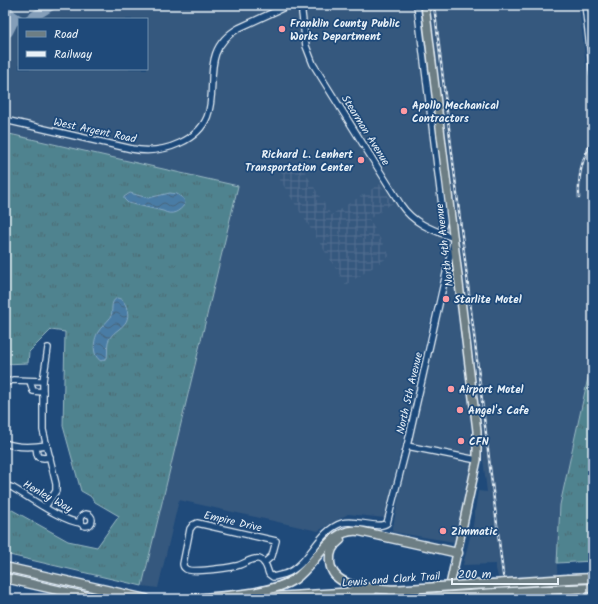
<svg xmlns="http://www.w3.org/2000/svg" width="598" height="604" viewBox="0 0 598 604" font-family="Kalam,sans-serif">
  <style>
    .built { fill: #35587e; fill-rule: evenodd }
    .industrial { fill: url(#industrial-grid) }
    .grass { fill: url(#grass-tufts); stroke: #9cbac4 }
    .water { fill: url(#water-waves); stroke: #88abc6 }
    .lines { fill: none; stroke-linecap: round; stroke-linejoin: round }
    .taxiway { stroke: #849eb9; stroke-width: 10 }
    .minor-casing { stroke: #e8f1f8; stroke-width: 8 }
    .major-casing { stroke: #e8f1f8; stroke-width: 10 }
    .highway-casing { stroke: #e8f1f8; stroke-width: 11 }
    .minor { stroke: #1f4a7a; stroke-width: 5.5 }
    .major { stroke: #6d7e84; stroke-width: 7 }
    .highway { stroke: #6d7e84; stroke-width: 8 }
    .rail-casing { stroke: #e8f1f8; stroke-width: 2.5 }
    .rail { stroke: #1f4a7a; stroke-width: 1; stroke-dasharray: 3; stroke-linecap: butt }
    .highway-bridge-casing { stroke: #e8f1f8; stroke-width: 11; stroke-linecap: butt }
    .highway-bridge { stroke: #6d7e84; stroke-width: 8 }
    .poi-dot { fill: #ff9aa2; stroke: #1f4a7a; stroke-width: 1.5 }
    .labels { text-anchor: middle; stroke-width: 3.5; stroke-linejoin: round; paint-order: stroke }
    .poi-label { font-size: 11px; font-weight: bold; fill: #e8f1f8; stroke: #1f4a7a; text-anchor: start }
    .street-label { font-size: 11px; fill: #e8f1f8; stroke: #1f4a7a }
  </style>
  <defs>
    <pattern id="industrial-grid" width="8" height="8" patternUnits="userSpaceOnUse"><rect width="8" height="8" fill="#35587e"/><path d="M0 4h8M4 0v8" fill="none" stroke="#527091"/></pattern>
    <pattern id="grass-tufts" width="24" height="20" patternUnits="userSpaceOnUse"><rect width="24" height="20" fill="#50838f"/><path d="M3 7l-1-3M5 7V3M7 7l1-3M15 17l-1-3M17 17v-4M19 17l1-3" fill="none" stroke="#4c6b73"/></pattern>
    <pattern id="water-waves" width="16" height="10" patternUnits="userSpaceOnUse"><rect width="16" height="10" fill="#487ca5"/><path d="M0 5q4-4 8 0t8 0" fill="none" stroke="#47657c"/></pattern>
  </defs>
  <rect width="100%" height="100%" fill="#1f4a7a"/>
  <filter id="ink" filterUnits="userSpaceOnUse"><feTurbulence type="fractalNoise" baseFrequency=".025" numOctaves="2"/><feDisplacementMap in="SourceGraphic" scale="8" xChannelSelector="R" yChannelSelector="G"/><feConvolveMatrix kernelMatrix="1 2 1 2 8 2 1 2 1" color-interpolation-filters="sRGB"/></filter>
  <g filter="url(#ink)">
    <g class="built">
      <path d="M5,5h415l29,235 -64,278 -37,-4 -30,17 -139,-31 -21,88 -16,-2 96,-400 -233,-53zM19,19h128v50h-128z"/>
      <path d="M429,5h150l14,120v230l-33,150 -3,60 1,34h-55l-8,-35 -32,1 10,-40 5,-34 9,1z"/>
      <path d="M453,266l2,2 20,164v25l-65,-13 40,-176z"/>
      <path d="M408,449l66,14 -13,61 -6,18 -63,-10z"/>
    </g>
    <path class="industrial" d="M299,162l32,53 49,-31 13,19 -24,16 21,37 -44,29 -69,-110z"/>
    <g class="grass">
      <path d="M588,5h5v42z"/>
      <path d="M5,133l233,53 -96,400 -137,-32v-48l63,35 29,6 22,-31 -24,-14 -5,-6 -9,-5 -18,-65 2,-94 -14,-2 -22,22 -1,11 -23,1z"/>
      <path d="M593,355v206l-36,2 3,-58z"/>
    </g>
    <g class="water">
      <path d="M130,193l18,5 22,-5 7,1 7,5 1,5c-6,8 -13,12 -22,7l-35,-8 -4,-4v-2z"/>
      <path d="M117,298c5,1 7,3 9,8 8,22 -13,21 -18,36 -1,5 0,11 -1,16l-6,3c-9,-5 -8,-20 -3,-29 3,-5 8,-9 12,-14 4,-7 -1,-16 7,-20z"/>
    </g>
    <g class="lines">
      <g class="taxiway">
        <path d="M5,6l6,9"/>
        <path d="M30,19l22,-14"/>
        <path d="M8,32l5,-10 -2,-7 8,5"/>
      </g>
      <defs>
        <g id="minor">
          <path d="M417,5l27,217 -3,11"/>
          <path d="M585,5l8,69"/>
          <path d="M5,120l127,29c16,3 33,1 48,-6 60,-28 5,-85 59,-115l50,-23"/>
          <path d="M30,381l3,10 10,1"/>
          <path d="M5,383l8,-3 30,1"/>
          <path d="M5,443c12,5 29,4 42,2"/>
          <path d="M407,446l70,14"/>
          <path d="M36,447l1,7 1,3 6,1 6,-1"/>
          <path d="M5,485l8,3c16,9 50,34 68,35"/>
          <path d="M45,507l11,-16v-7l-13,-54v-49l5,-33"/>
          <circle cx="86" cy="520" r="6"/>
          <path d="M264,563l8,-7 4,-15 -79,-18 -4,2 -3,4 -7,35c0,2 0,3 3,5 5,4 42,-1 50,-3 7,-1 16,-9 23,-7 7,2 8,10 10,15l4,3c4,-1 8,-2 12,-3 25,-9 32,-43 57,-51 14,-4 37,7 45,0l20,-77 47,-208c-21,-8 -40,-14 -53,-33l-88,-141 -7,-18 -5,-41"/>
        </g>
        <path id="major" d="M425,5l52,426v29l-30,139"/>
        <g id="highway">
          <path d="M340,540c-7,5 -11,13 -10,22 2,28 44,26 65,28"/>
          <path d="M5,567l141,32"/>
          <path d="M5,578l92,21"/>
          <path d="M568,579l25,-1"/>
          <path d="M469,585l23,-1"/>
          <path d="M570,589l23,-1"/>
          <path d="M391,590l48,-3"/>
          <path d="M468,595l27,-2"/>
          <path d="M192,599c30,-3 78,-4 103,-20 21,-15 35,-52 64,-48l99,22"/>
          <path d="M239,599l133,-8"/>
          <path d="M408,599l28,-2"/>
        </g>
      </defs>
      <use href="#minor" class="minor-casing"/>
      <use href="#major" class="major-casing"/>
      <use href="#highway" class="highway-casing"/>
      <use href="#minor" class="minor"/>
      <use href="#major" class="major"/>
      <use href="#highway" class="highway"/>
      <defs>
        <g id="rail">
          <path d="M434,5l72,594"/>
          <path d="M579,198c-1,-21 2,-40 14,-57"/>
        </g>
      </defs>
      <use href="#rail" class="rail-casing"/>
      <use href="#rail" class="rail"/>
      <defs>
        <g id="highway-bridge">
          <path d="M492,584l76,-5"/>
          <path d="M439,587l30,-2"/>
          <path d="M495,593l75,-4"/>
          <path d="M436,597l32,-2"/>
        </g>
      </defs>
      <use href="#highway-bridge" class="highway-bridge-casing"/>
      <use href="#highway-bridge" class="highway-bridge"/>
    </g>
  </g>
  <g class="poi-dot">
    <circle cx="282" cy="29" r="4"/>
    <circle cx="404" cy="111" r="4"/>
    <circle cx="361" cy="160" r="4"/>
    <circle cx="446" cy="299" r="4"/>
    <circle cx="451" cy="389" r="4"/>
    <circle cx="460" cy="410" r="4"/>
    <circle cx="461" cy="441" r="4"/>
    <circle cx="443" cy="531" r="4"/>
  </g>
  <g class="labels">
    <g class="poi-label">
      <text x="290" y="27">Franklin County Public<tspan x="290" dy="13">Works Department</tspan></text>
      <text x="412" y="109">Apollo Mechanical<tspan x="412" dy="13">Contractors</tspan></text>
      <text x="353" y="158" text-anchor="end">Richard L. Lenhert<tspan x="353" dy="13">Transportation Center</tspan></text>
      <text x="454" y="303">Starlite Motel</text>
      <text x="459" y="393">Airport Motel</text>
      <text x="468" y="414">Angel's Cafe</text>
      <text x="469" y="445">CFN</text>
      <text x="451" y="535">Zimmatic</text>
    </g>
    <g class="street-label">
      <text transform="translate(95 130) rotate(12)" y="4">West Argent Road</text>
      <text transform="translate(366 130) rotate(58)" y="4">Stearman Avenue</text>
      <text transform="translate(444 245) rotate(-97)" y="4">North 4th Avenue</text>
      <text transform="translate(409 393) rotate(-77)" y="4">North 5th Avenue</text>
      <text transform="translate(48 496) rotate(29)" y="4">Henley Way</text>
      <text transform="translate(233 521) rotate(13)" y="4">Empire Drive</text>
      <text transform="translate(391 579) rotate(-4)" y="4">Lewis and Clark Trail</text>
    </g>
  </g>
  <rect width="598" height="604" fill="none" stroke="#1f4a7a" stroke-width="20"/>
  <rect x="10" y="10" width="578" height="584" fill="none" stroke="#e8f1f8" stroke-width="1.5" filter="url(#ink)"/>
  <rect x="18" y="18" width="130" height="52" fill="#1f4a7a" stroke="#6f8dac"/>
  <rect x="26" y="31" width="20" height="6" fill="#6d7e84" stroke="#6f8dac"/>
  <text x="54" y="38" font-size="12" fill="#e8f1f8">Road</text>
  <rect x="26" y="51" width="20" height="6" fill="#e8f1f8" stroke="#6f8dac"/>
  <text x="54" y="58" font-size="12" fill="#e8f1f8">Railway</text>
  <path d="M452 578v6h106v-6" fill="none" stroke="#e8f1f8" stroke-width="2"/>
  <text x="458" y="578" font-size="12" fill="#e8f1f8" stroke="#1f4a7a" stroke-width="3" paint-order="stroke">200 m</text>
</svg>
